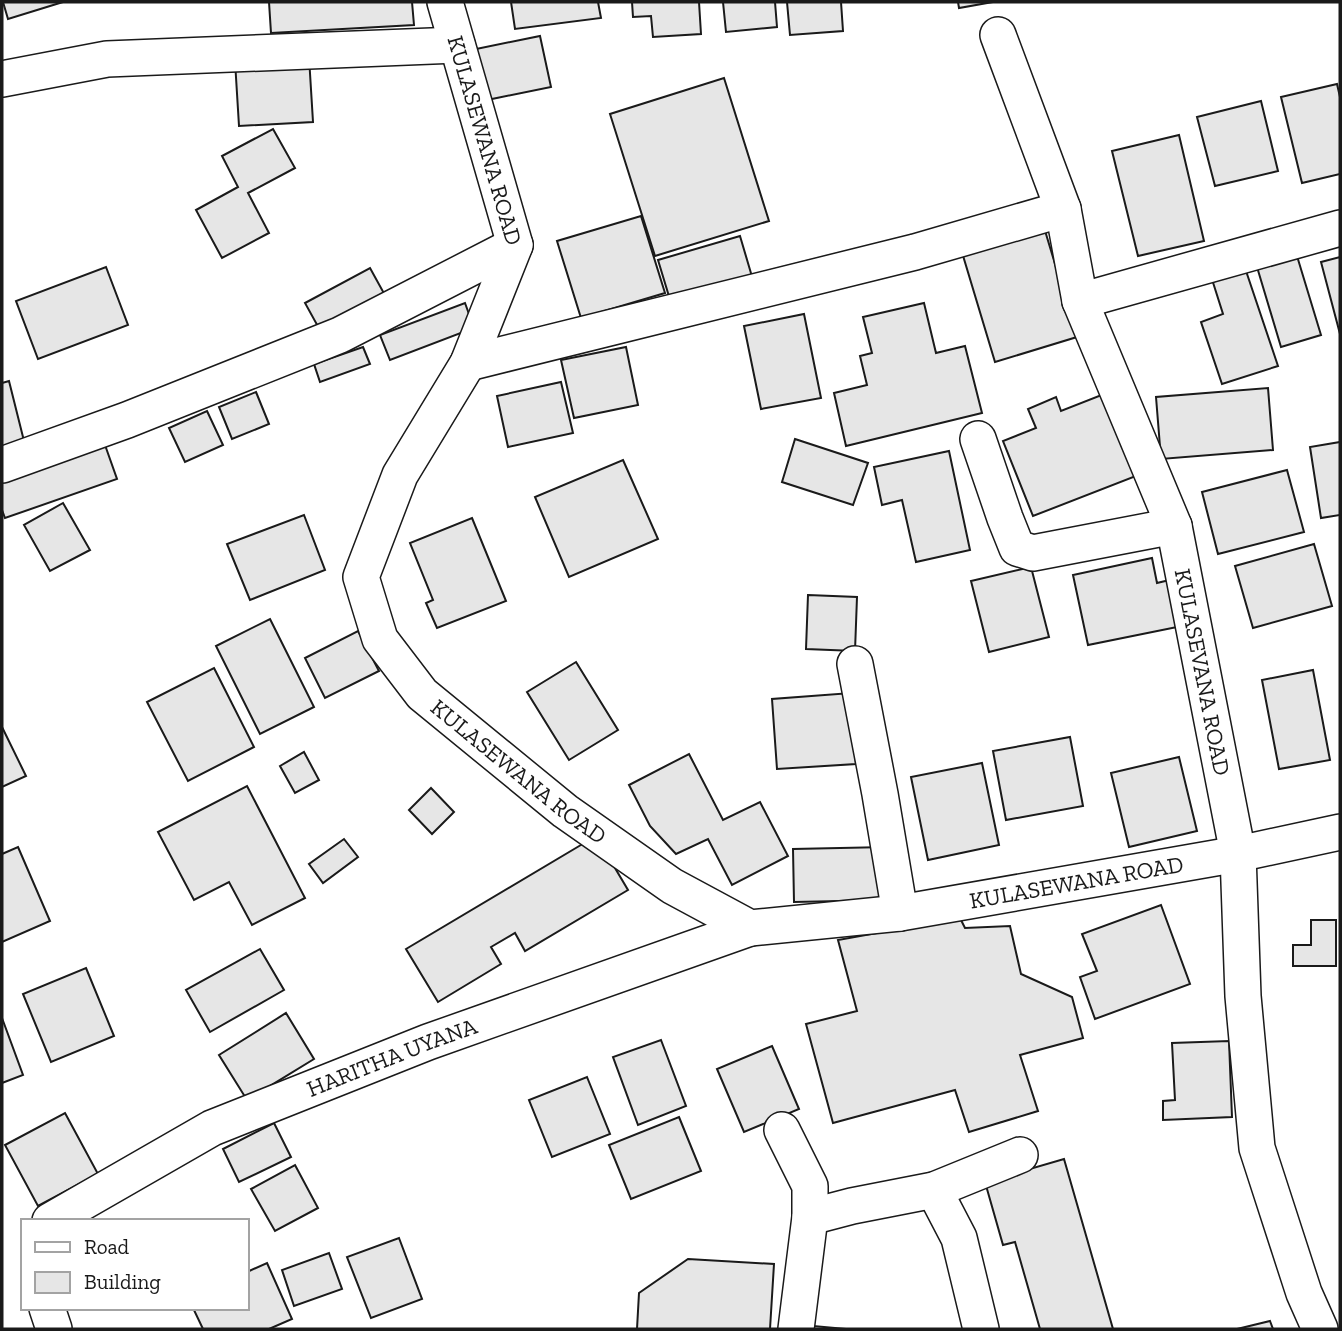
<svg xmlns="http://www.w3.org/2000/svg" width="1342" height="1331" viewBox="0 0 1342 1331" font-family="'Zilla Slab',serif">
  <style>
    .building { fill: #e6e6e6; stroke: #1a1a1a; stroke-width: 2 }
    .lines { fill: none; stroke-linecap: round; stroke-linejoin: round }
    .minor-casing { stroke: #1a1a1a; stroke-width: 38 }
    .minor { stroke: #fff; stroke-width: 35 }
    .labels { text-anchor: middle; stroke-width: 5; stroke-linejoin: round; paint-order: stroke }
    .street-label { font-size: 23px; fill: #1a1a1a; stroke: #fff }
  </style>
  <rect width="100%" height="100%" fill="#fff"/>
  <g class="building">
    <path d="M3,2h60l-55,17z"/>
    <path d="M269,2h143l2,23 -143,8z"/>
    <path d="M511,2h87l3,16 -86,11z"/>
    <path d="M632,2h67l2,32 -48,3 -2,-21 -18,1z"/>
    <path d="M723,2h52l2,25 -51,5z"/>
    <path d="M787,2h54l2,29 -53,4z"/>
    <path d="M958,2h35l-34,6z"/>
    <path d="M540,36l11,51 -64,13 -11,-51z"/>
    <path d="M309,57l4,65 -74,4 -4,-65z"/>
    <path d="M724,78l45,143 -114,35 -45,-142z"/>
    <path d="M1337,84l3,13v77l-38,9 -21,-86z"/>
    <path d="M1261,101l17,70 -63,15 -18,-69z"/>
    <path d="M273,129l22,39 -47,25 21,40 -47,25 -26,-48 42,-23 -16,-31z"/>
    <path d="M1179,135l25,106 -66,15 -26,-105z"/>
    <path d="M641,216l24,77 -84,25 -24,-77z"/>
    <path d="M1043,224l34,113 -82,25 -34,-113z"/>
    <path d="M740,236l13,44 -82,23 -13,-43z"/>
    <path d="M1297,256l24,79 -40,12 -24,-80z"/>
    <path d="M1340,257v77l-19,-72z"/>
    <path d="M1243,262l35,104 -56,18 -21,-62 22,-8 -13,-41z"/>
    <path d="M106,267l22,58 -90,34 -22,-58z"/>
    <path d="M370,268l16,29 -65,35 -16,-29z"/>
    <path d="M465,303l9,25 -84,32 -10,-25z"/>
    <path d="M924,303l12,50 29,-7 17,67 -136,33 -12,-53 33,-8 -7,-29 12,-3 -9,-36z"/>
    <path d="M804,314l17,84 -60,11 -17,-83z"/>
    <path d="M363,347l7,17 -50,18 -6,-18z"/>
    <path d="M626,347l12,58 -64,13 -13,-58z"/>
    <path d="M9,381l15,60 -22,6v-64z"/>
    <path d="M561,382l12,51 -65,14 -11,-51z"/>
    <path d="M1268,388l5,62 -112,9 -5,-62z"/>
    <path d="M256,392l13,32 -37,15 -13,-32z"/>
    <path d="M1104,394l32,82 -103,40 -30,-75 33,-13 -8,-19 28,-12 5,14z"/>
    <path d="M207,411l16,34 -38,17 -16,-34z"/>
    <path d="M795,439l73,24 -15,42 -71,-23z"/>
    <path d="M1340,442v73l-19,3 -11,-71z"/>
    <path d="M105,445l12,34 -112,39 -3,-8v-29z"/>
    <path d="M949,451l21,99 -54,12 -14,-62 -20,5 -8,-38z"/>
    <path d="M623,460l35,79 -89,38 -34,-80z"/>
    <path d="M1287,470l17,62 -86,22 -16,-62z"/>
    <path d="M63,503l27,47 -40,21 -26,-46z"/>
    <path d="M304,515l21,55 -75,30 -23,-56z"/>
    <path d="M472,518l34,83 -69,27 -11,-25 7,-3 -23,-57z"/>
    <path d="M1314,544l18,62 -79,22 -18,-62z"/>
    <path d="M1152,558l5,25 25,-6 10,47 -104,21 -15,-70z"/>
    <path d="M1031,567l18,70 -60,15 -18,-71z"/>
    <path d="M808,595l49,2 -2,54 -49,-2z"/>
    <path d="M270,619l44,88 -54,27 -44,-88z"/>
    <path d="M358,631l21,40 -54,27 -20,-40z"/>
    <path d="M576,662l42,68 -49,30 -42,-68z"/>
    <path d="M214,668l40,79 -66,34 -41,-79z"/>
    <path d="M1313,670l17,90 -51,9 -17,-89z"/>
    <path d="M851,693l5,71 -79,5 -5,-70z"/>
    <path d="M2,727l24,49 -24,11z"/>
    <path d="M1070,737l13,69 -77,14 -13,-69z"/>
    <path d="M304,752l15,28 -24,13 -15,-27z"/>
    <path d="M689,754l34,66 37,-18 28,54 -56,29 -24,-46 -32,15 -26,-28 -21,-41z"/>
    <path d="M1179,757l18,74 -68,16 -18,-74z"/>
    <path d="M982,763l17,82 -71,15 -17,-83z"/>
    <path d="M247,786l58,112 -53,27 -23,-43 -35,18 -36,-68z"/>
    <path d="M431,788l23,24 -22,22 -23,-24z"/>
    <path d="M596,836l32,54 -103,61 -10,-18 -24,14 10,17 -63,38 -32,-53z"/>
    <path d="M344,839l14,18 -35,26 -14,-19z"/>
    <path d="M18,847l32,74 -48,21v-88z"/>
    <path d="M887,847l1,53 -94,2 -1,-53z"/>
    <path d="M1161,905l29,79 -95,35 -15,-42 17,-6 -15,-37z"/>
    <path d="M960,918l5,10 45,-2 11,48 51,23 11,41 -63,17 18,56 -69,21 -14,-42 -122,33 -27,-99 51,-13 -19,-71z"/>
    <path d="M1311,920h25v46h-43v-21h18z"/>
    <path d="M260,949l24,41 -74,42 -24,-42z"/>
    <path d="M86,968l28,68 -63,26 -28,-68z"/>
    <path d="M286,1013l28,46 -67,41 -28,-45z"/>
    <path d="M2,1018l21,57 -21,8z"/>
    <path d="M661,1040l25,66 -48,19 -25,-68z"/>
    <path d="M1229,1041l3,76 -69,3v-19l12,-1 -3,-57z"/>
    <path d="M772,1046l27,63 -55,23 -27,-63z"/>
    <path d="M587,1077l23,57 -58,23 -23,-57z"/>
    <path d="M65,1113l33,61 -60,32 -33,-61z"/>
    <path d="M679,1117l22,54 -70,28 -22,-54z"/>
    <path d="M274,1123l17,34 -52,25 -16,-33z"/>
    <path d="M1064,1159l49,170h-73l-25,-87 -12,3 -18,-63z"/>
    <path d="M295,1165l23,43 -43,23 -24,-42z"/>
    <path d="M399,1238l23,61 -51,19 -24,-61z"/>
    <path d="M329,1253l13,36 -48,17 -12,-36z"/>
    <path d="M688,1259l86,5 -4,65h-133l2,-36z"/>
    <path d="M267,1263l25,56 -23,10h-66l-10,-21h54v-36z"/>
    <path d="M1270,1321l3,8h-36z"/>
    <path d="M813,1326l33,3h-33z"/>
  </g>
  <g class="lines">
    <defs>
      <g id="minor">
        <path id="s1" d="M445,2l70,243 -47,118 -68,112 -39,102 19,62 42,55 143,117 107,75 78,42 150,-15 338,-59 102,-22"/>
        <path id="s2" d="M998,35l65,174 17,92 94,225 64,328 5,142 14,152 47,145 16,36"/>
        <path d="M2,79l105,-20 350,-14"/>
        <path d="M1080,301l260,-73"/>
        <path d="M468,363l447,-111 148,-43"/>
        <path d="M978,439l27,79 12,30 16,5 141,-27"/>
        <path d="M2,465l125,-45 213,-85 175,-90"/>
        <path d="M855,664l25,130 20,119"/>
        <path d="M782,1130l28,56v31l-14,112"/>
        <path d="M934,1190l25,48 22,91"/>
        <path d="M810,1217l42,-11 82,-16 86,-35"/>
        <path id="s3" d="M50,1221l162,-93 216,-86 322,-114"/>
        <path d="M47,1308l7,21"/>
      </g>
    </defs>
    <use href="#minor" class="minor-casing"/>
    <use href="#minor" class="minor"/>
  </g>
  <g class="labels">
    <g class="street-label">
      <text dy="8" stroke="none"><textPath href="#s1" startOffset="144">KULASEWANA ROAD</textPath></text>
      <text dy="8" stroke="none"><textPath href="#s2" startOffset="672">KULASEVANA ROAD</textPath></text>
      <text dy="8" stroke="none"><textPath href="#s1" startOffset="878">KULASEWANA ROAD</textPath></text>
      <text dy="8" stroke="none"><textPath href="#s1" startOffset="1488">KULASEWANA ROAD</textPath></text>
      <text dy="8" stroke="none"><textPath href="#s3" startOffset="380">HARITHA UYANA</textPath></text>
    </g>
  </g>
  <rect width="1342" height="1331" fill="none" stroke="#1a1a1a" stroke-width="7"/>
  <rect x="21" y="1219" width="228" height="91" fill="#ffffff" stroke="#a3a3a3" stroke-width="2"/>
  <rect x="35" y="1242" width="35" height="10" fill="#ffffff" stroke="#a3a3a3" stroke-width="2"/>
  <text x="84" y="1254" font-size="21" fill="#1a1a1a">Road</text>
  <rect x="35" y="1272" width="35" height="21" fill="#e6e6e6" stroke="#a3a3a3" stroke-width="2"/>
  <text x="84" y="1289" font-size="21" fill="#1a1a1a">Building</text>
</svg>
